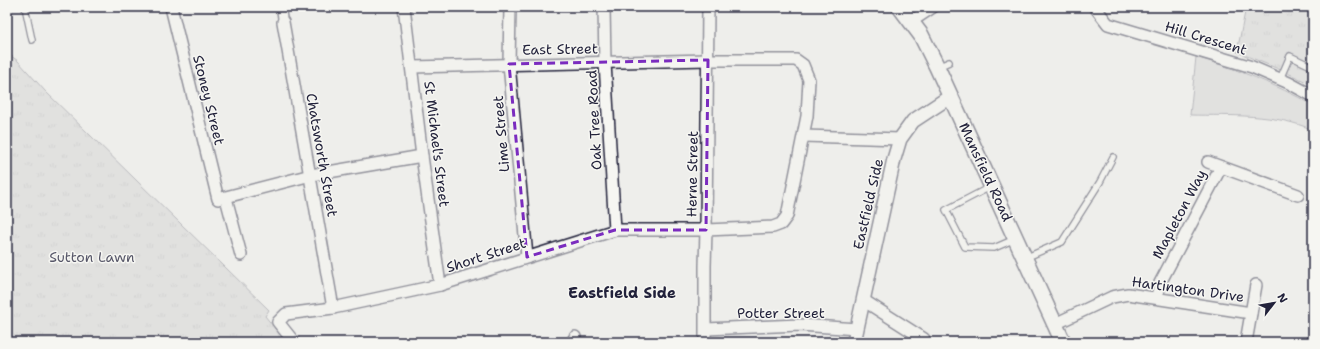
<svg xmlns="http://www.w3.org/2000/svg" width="1320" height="349" viewBox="0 0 1320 349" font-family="'Shantell Sans',sans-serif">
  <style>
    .grass { fill: #d0d0d1; stroke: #797986 }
    .park { fill: url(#park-tufts); stroke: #797986 }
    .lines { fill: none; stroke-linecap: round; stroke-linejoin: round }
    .service-casing { stroke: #22223b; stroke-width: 8 }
    .pedestrian-casing { stroke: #22223b; stroke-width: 11 }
    .minor-casing { stroke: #22223b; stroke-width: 14 }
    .tertiary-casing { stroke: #22223b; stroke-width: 16 }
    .secondary-casing { stroke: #22223b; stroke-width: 18 }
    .service { stroke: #f6f6f2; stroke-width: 5.5 }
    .pedestrian { stroke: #f6f6f2; stroke-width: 8 }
    .minor { stroke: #f6f6f2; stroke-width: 11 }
    .tertiary { stroke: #f6f6f2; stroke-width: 13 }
    .secondary { stroke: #f6f6f2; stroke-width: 15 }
    .marked { fill: none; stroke: #7b2cbf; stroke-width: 3; stroke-dasharray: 8 5; stroke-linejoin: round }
    .labels { text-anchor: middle; stroke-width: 3; stroke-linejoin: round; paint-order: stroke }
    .street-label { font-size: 14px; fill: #22223b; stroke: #f6f6f2 }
    .park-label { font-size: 14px; fill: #565668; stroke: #f6f6f2 }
    .neighbourhood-label { font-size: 15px; font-weight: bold; fill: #22223b; stroke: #f6f6f2 }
  </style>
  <defs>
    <pattern id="park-tufts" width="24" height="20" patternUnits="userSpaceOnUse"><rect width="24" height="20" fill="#d0d0d1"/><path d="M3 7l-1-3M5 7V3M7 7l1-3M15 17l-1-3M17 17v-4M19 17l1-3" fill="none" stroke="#b2b2b4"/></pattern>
  </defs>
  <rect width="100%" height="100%" fill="#eeeeeb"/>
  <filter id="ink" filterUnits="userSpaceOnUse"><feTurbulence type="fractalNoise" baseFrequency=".025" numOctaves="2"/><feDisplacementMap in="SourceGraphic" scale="8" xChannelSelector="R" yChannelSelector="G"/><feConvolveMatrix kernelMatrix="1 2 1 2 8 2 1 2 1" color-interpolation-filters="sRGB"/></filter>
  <g filter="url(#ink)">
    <path class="grass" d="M1196,57c41,12 79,27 117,48v25c-38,-17 -82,-14 -123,-15z"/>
    <g class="park">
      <path d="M1246,7h67v78l-32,-15 -44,-18z"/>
      <path d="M7,53l11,8 27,30 224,219 -4,6 21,26h-279z"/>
    </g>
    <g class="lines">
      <defs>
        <g id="service">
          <path d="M25,7l7,33"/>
          <path d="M938,67l11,-5"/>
          <path d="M1280,79l10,-23 23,11"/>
          <path d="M992,186l-46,24 19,37 29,1 21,-9"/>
          <path d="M1025,258l37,-16 38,-60 13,-25"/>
        </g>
        <path id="pedestrian" d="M281,7l2,15"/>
        <g id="minor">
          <path d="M171,7l47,192 93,-24 111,-19"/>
          <path d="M404,7l18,149 18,129"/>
          <path d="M510,7l-1,57 18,193"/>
          <path d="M604,7l1,56 10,167"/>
          <path d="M1095,7l13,17 144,43 37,16 24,13"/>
          <path d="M912,21l21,-14"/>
          <path d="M283,22l50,286"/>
          <path d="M804,136l96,3"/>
          <path d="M1208,162l90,33"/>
          <path d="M226,198l15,57"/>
          <path d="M1157,297l3,-14 61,-116"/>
          <path d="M863,300l61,39"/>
          <path d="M1055,324l57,-27 16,-3 123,19"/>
          <path d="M706,329l94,-4 57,4"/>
          <path d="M294,342l-16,-20 8,-8 47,-6 107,-23 175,-55h91l67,-3 8,-3 6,-8 20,-100 2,-36 -6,-15 -7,-5h-88l-296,7"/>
          <path d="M572,342l3,-5"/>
          <path d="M705,342v-76l1,-36 2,-223"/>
          <path d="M1246,342l10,-57"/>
        </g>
        <path id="tertiary" d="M854,342l40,-183 6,-20 13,-18 38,-25"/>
        <path id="secondary" d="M900,7l21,28 16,32 126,275"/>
      </defs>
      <use href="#service" class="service-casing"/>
      <use href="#pedestrian" class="pedestrian-casing"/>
      <use href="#minor" class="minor-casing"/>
      <use href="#tertiary" class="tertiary-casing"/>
      <use href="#secondary" class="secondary-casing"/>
      <use href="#service" class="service"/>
      <use href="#pedestrian" class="pedestrian"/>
      <use href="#minor" class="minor"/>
      <use href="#tertiary" class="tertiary"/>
      <use href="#secondary" class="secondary"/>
    </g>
  </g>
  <path d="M0 0H1320V349H0ZM708,60l-2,170h-91l-88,27 -18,-193z" fill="#eeeeeb" fill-opacity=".55" fill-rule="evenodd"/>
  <path class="marked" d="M708,60l-2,170h-91l-88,27 -18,-193z"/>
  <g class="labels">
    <g class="street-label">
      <text transform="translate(1206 38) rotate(17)" y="5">Hill Crescent</text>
      <text transform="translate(560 49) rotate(-1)" y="5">East Street</text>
      <text transform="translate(209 100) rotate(76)" y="5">Stoney Street</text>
      <text transform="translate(594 120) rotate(-93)" y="5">Oak Tree Road</text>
      <text transform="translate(501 134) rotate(-95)" y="5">Lime Street</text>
      <text transform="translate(437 144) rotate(83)" y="5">St Michael's Street</text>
      <text transform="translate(322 155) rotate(80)" y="5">Chatsworth Street</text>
      <text transform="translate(986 172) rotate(65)" y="5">Mansfield Road</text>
      <text transform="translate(692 174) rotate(-89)" y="5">Herne Street</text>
      <text transform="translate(868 204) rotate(-77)" y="5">Eastfield Side</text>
      <text transform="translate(1179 214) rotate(-62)" y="5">Mapleton Way</text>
      <text transform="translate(486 255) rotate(-18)" y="5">Short Street</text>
      <text transform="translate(1188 289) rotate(8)" y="5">Hartington Drive</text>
      <text x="781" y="318">Potter Street</text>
    </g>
    <g class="park-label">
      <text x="92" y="262">Sutton Lawn</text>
    </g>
    <g class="neighbourhood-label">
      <text x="622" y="298">Eastfield Side</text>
    </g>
  </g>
  <rect width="1320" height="349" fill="none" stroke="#f6f6f2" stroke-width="24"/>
  <rect x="12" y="12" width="1296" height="325" fill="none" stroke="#22223b" stroke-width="1.5" filter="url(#ink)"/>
  <g transform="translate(1274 303) rotate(59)" stroke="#f6f6f2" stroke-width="3" paint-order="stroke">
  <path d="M0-3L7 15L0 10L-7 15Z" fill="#22223b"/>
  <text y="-6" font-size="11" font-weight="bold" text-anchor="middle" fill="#22223b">N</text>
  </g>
</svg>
